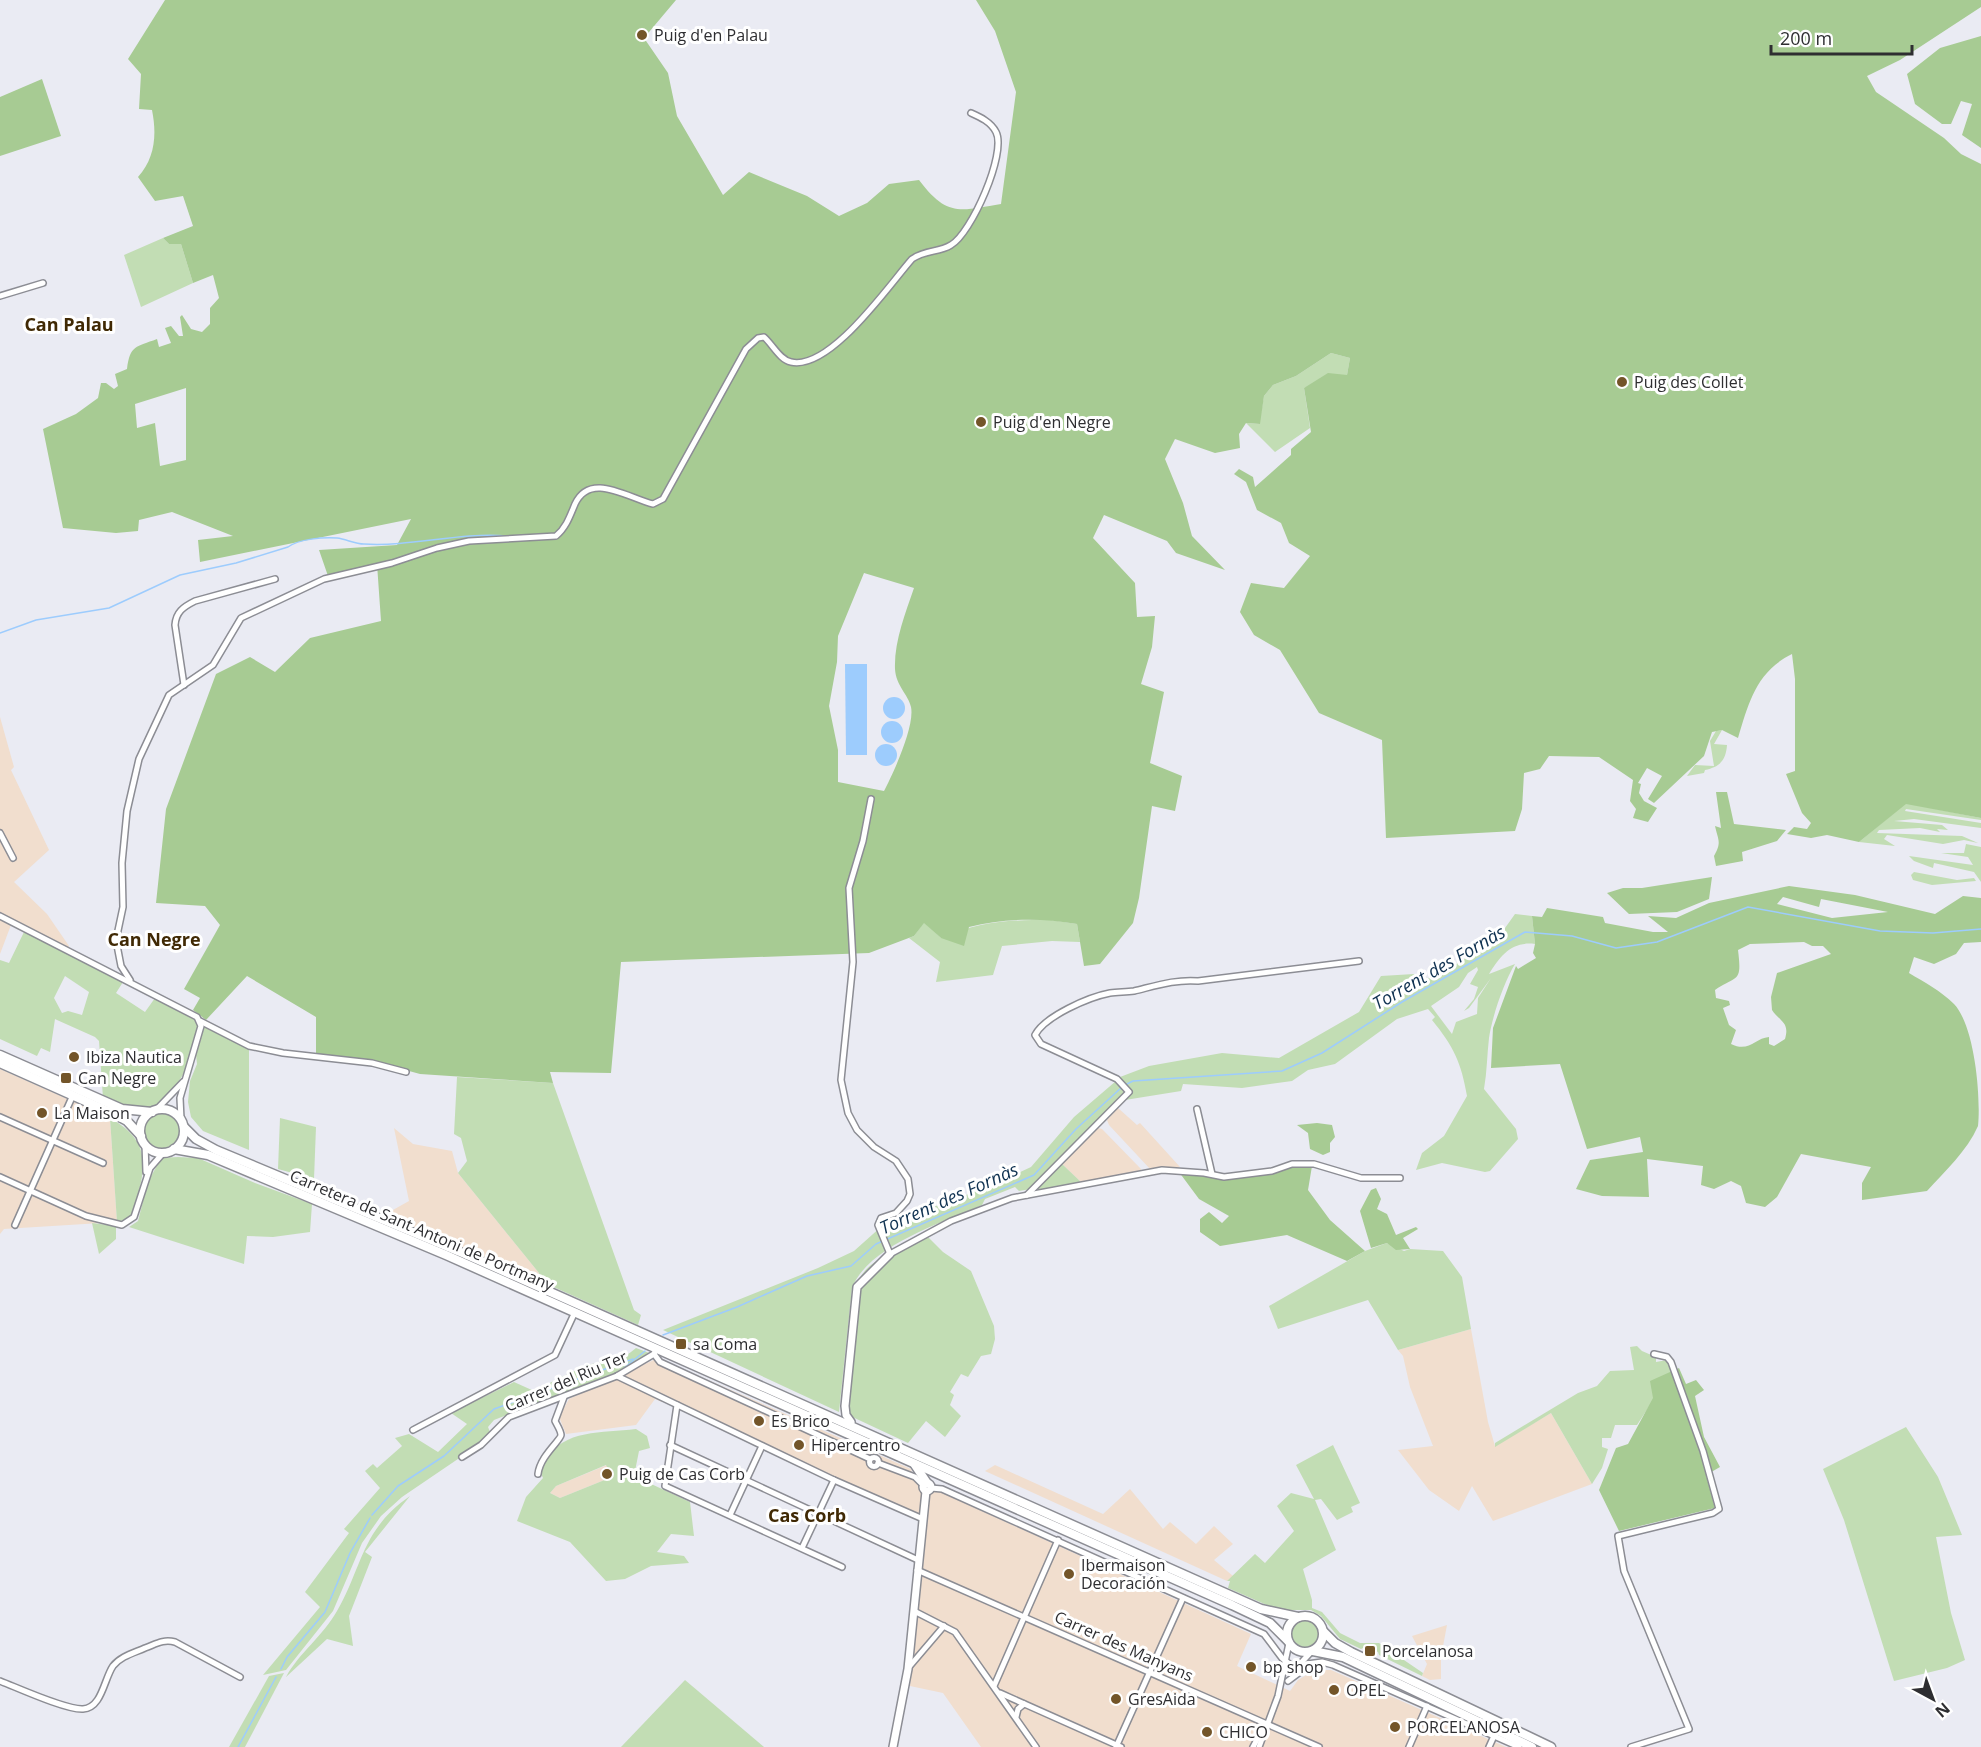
<svg xmlns="http://www.w3.org/2000/svg" width="1981" height="1747" viewBox="0 0 1981 1747" font-family="'Open Sans',sans-serif">
  <style>
    .industrial { fill: #f1dece }
    .green { fill: #c2ddb4; fill-rule: evenodd }
    .forest { fill: #a7cb93; fill-rule: evenodd }
    .water { fill: #9dccfd }
    .lines { fill: none; stroke-linecap: round; stroke-linejoin: round }
    .stream { stroke: #9dccfd; stroke-width: 1.5 }
    .minor-casing { stroke: #8c8d94; stroke-width: 8 }
    .tertiary-casing { stroke: #8c8d94; stroke-width: 10 }
    .primary-casing { stroke: #8c8d94; stroke-width: 11 }
    .minor { stroke: #fff; stroke-width: 5 }
    .tertiary { stroke: #fff; stroke-width: 7 }
    .primary { stroke: #fff; stroke-width: 8 }
    .poi-dot { fill: #735529; stroke: #fff; stroke-width: 2 }
    .labels { text-anchor: middle; stroke-width: 6; stroke-linejoin: round; paint-order: stroke }
    .poi-label { font-size: 16px; fill: #2e2e31; stroke: #fff; text-anchor: start }
    .street-label { font-size: 16px; fill: #2e2e31; stroke: #fff }
    .neighbourhood-label { font-size: 18px; font-weight: bold; fill: #402904; stroke: #fff }
    .water-label { font-size: 18px; font-style: italic; fill: #103251; stroke: #fff }
  </style>
  <rect width="100%" height="100%" fill="#eaebf3"/>
  <g class="industrial">
    <path d="M0,717l14,50 -3,3 38,80 -35,32 33,32 22,32 -5,8 -53,-29 -11,29z"/>
    <path d="M0,1069l110,49 7,104 -113,7 -4,5z"/>
    <path d="M1118,1108l19,17 3,-2 40,44 -29,3 -42,-45 -2,-5z"/>
    <path d="M394,1128l19,16 39,7 6,22 81,100 -1,7 -154,-65 25,-14z"/>
    <path d="M1098,1128l4,1 39,40 -1,4 -58,10 -20,-19z"/>
    <path d="M1471,1329l17,93 7,24 56,-33 41,71 -99,37 -21,-35 -13,25 -30,-21 -31,-40 35,-4 -23,-59 -7,-31 -5,-6z"/>
    <path d="M658,1358l253,111 3,11 337,154 -14,32 53,25 8,-11 12,-7 7,-3h14l175,77h-525l-38,-54 -33,-7 17,-167 -119,-53 -141,-69 -5,5 -7,-3 -19,26 -70,9 -7,-17 10,-18z"/>
    <path d="M607,1465l5,12 -52,21 -10,-5 6,-7z"/>
    <path d="M995,1465l108,49 27,-25 33,40 7,-7 26,22 18,-18 19,18 -19,16 19,16 -6,5 -242,-110z"/>
    <path d="M1447,1625l-6,32v22l-11,1 -8,-4 5,-12 -15,-28z"/>
  </g>
  <g class="green">
    <path d="M163,238l6,6h12l12,39 -52,24 -17,-52z"/>
    <path d="M1331,353l19,5 -3,17 -43,13 6,40 -35,24 -29,-29 13,1 5,-28 9,-11 23,-9z"/>
    <path d="M1722,730l-8,14 13,1c-1,15 -7,22 -22,25l-1,3 -17,3 8,-11 19,1 -4,-25 6,-10z"/>
    <path d="M1906,803l75,15v2l-75,-11 -1,2 76,12v5l-67,-9 -20,2 48,4 6,5 -11,-1 3,3 -20,-4 -41,2 -2,3 85,3 16,7 -14,-3 -21,4 -56,-9 -3,4 11,7 -36,-4z"/>
    <path d="M1966,844l15,3v35l-7,-10 -40,-9 -1,5 -19,-7 -5,-5 64,9 -5,-8 -27,-4h23z"/>
    <path d="M1914,872l43,8 17,-2 2,3 -44,4 -19,-5 -2,-5z"/>
    <path d="M1515,914l17,2 3,28c-23,-3 -34,11 -46,30l26,-10c-11,18 -23,53 -26,74 -2,17 -2,34 -5,51l32,40 2,10 -28,32 -5,1 -43,-9 -26,7 6,-17 22,-17 23,-40c-6,-34 -13,-49 -35,-76l3,-3 -7,-8 -31,10 -62,45 -27,6 -16,11 -50,7 -59,-4 -2,7 -56,9 7,-9 -12,-14 29,-11 73,-13 57,5 80,-46 22,-36 33,-2 18,5 47,-29 16,-21 10,-1zM1477,967l1,3 -8,14 8,3 -4,12 -10,12 5,-3 22,-30 -13,20 -1,16 -21,8 -4,12 -21,-28 28,-19 9,-14z"/>
    <path d="M1051,920l26,4 3,18 -28,-1 -50,5 -9,29 -57,7 4,-20 -31,-24 5,-2 10,-14 17,16c41,-17 66,-18 110,-18z"/>
    <path d="M24,932l99,50 -7,11 29,19 10,-14 41,20c12,21 -23,86 -47,90 -16,3 -32,-4 -46,-10l-4,-57 -4,-4 -38,-17 -2,-1 -5,33 -9,-4 -4,8 -37,-17v-79l9,3zM65,976l24,16 -7,23 -14,-4 -6,2 -8,-15z"/>
    <path d="M205,1025l44,22v103l-46,-19 -12,-14 -3,-15 2,-21 7,-17 -1,-9z"/>
    <path d="M457,1077l96,6 81,227 7,5 -3,10 -100,-45 1,-7 -81,-100 9,-12 -6,-23 -7,-4z"/>
    <path d="M1116,1081l11,11 -96,97 -12,2 -4,-4 -30,12 -3,6c-40,18 -114,41 -130,83l-13,124 -176,-82 155,-62 36,-17 28,-25 111,-41 38,-18 43,-50z"/>
    <circle cx="162" cy="1131" r="18"/>
    <path d="M110,1118c47,26 34,57 21,100l-14,4z"/>
    <path d="M280,1118l36,9 -2,52 -36,-10z"/>
    <path d="M178,1157l20,1 57,25 57,21 -2,28 -37,5 -26,-1 -3,28 -115,-37 9,-6 10,-39 13,-24z"/>
    <path d="M1062,1164l20,19 -49,10z"/>
    <path d="M92,1223l24,3v13l-17,15z"/>
    <path d="M927,1236l16,16 28,19 23,55 1,13 -4,15 -10,2 -13,21 -7,-3 -11,18 4,3 -4,10 11,11 -16,21 -19,-16 -18,22 -62,-29 10,-128c8,-27 48,-39 71,-50z"/>
    <path d="M1387,1243l17,8 6,-2 33,2 19,26 9,52 -73,21 -30,-50 -90,29 -9,-23 96,-55z"/>
    <path d="M1637,1346l5,5 14,6v5l11,-2 5,11 -35,54h-22l-4,13h-9v9l6,2 -6,19 -10,16 -41,-71 -56,34v-4l83,-50 19,-7 13,-15 24,-1 -4,-23z"/>
    <path d="M636,1348l16,6 -27,15 -131,51 -6,7 2,5 -10,12 -78,53 -21,19 -19,27 -29,68 -47,59 -23,5 57,-68 -15,-15 44,-59 -5,-4 36,-41 -15,-17 8,-7 4,4 25,-22 -7,-8 14,-4 29,18 29,-28 -16,-11 63,-31 20,9c17,-8 41,-22 58,-27 19,-5 27,-1 44,-16z"/>
    <path d="M1906,1427l32,50 24,58 -26,2 15,76 14,47 -18,8 -53,13 -50,-161 -21,-51z"/>
    <path d="M636,1429l11,7 3,12 -11,3 -5,25 56,26 4,34 -23,-2 -14,18 27,4 5,7 -38,3 -26,13 -19,2 -36,-39 -53,-21 9,-24 17,-19c-3,-6 -2,-11 2,-18 19,-31 57,-27 91,-31zM606,1465l6,12 -52,21 -10,-5 6,-7z"/>
    <path d="M1333,1445l27,58 -9,4 2,5 -16,8 -16,-21 -6,1 21,50 -33,19 9,31v8l10,4 18,21 20,10h19l44,30 -1,3 -43,-21 -1,-3 -13,-5 -4,2 -21,-10 -19,-23 -10,-6h-26l-16,-4 -41,-18 2,-7h-3l28,-27 10,9 29,-32 -17,-25 14,-13 23,6 -18,-34z"/>
    <path d="M410,1496l-45,56 7,5 -23,59 4,30 -26,-7 -41,38c13,-24 37,-41 51,-66 26,-45 24,-81 73,-115z"/>
    <circle cx="1305" cy="1634" r="15"/>
    <path d="M284,1673l-39,74h-16l40,-71z"/>
    <path d="M685,1680l79,67h-143z"/>
  </g>
  <g class="forest">
    <path d="M165,0h511l-32,38 24,35 9,43 46,79 26,-23 58,24 32,20 28,-13 22,-19 30,-4c28,37 40,31 82,24l15,-112 -21,-61 -19,-31h1005v7l-81,53 -33,16 9,16 68,46 17,16 20,10v654l-75,-14 -47,38 -32,-7 -16,3 -24,-4 7,-7 13,2 4,-6 -9,-10 -16,-39 9,-3v-92l-3,-25c-36,18 -43,48 -54,84l-16,-8 -10,2 -8,24 -50,47 -6,-4 14,-23 -15,-8 -9,15 3,1 -2,9 5,8 13,7 -9,14 -15,-4 3,-9 -6,-8 3,-21 -34,-23 -50,-1 -9,13 -16,4 -2,36 -7,22 -129,7 -4,-98 -63,-27 -39,-63 -26,-15 -14,-23 11,-29 33,5 26,-32 -21,-13 -8,-20 -24,-13 -11,-28 -12,-8 5,-5 14,8 2,10 36,-32v-6l20,-17 -7,-44 24,-15 19,2 3,-17 -19,-5 -35,23 -23,9 -9,11 -4,28 -14,-1 -7,11 1,14 -25,5 -40,-14 -10,20 18,44 9,33 33,34 -49,-17 -9,-12 -63,-26 -11,23 42,45 2,34 18,-1 -3,31 -11,37 23,8 -14,71 32,13 -7,35 -23,-5 -13,92 -6,25 -33,41 -16,2 -7,-42c-36,-6 -72,-6 -108,3l-5,19 -23,-8 -17,-15 -10,13 -45,17 -248,9 -10,111 -61,-1 3,11 -133,-9 -51,-14 -53,-6v-37l-69,-41 -41,44 -13,-10 7,-12 -16,-9 36,-64 -15,-19 -49,-3 10,-94 50,-135 34,-17 25,15 35,-34 71,-17 -4,-57 -49,12 -9,-26 78,-5 14,-26 -211,43 -2,-22 35,-4 -61,-24 -33,8 -1,11 -22,2 -53,-5 -20,-99 33,-15 22,-16 3,-15h5l8,6 4,-3 -3,-12 12,-5c3,-24 9,-22 30,-30l2,8 12,-4 -6,-15 6,-2 8,10h4l-3,-19 2,-2 9,14 11,3 8,-8v-16l9,-10 -6,-23 -20,8 -12,-39h-12l-6,-6 30,-12 -10,-30 -28,5 -17,-24c17,-19 19,-42 14,-67l-13,-1 2,-35 -13,-15zM186,388v72l-26,6 -5,-43 -18,5 -2,-24zM864,573l50,15c-9,26 -20,54 -19,81 1,17 13,25 16,38 4,19 -18,67 -27,84l-46,-9v-32l-9,-44 8,-44 1,-26z"/>
    <path d="M1981,36v112l-19,-13 10,-31 -11,-3 -10,23h-9l-27,-20 -8,-30 33,-26z"/>
    <path d="M42,79l19,57 -61,20v-59z"/>
    <path d="M1716,792h11l7,32 52,6 -9,11 -35,11 1,9 -27,5 -2,-10c8,-14 4,-16 1,-30l6,2z"/>
    <path d="M1712,877l-3,22 -32,13 -48,2 -22,-21 16,-5h19z"/>
    <path d="M1789,886l66,9 80,19 28,-18 18,2v44l-17,1 -8,11 -22,10 -20,-7 -5,16c15,9 32,18 45,31 21,22 27,94 24,122 -11,25 -33,45 -51,65l-65,9v-17l9,-16 -70,-13 -24,43 -12,10 -19,-4 -5,-17 -10,-5 -17,8 -13,-4 2,-19 -56,-7 2,38 -47,-1 -26,-7 14,-29 53,-8 -3,-15 -53,12 -27,-85 -69,4 2,-40 23,-62 2,3 18,-11 -3,-5 2,-9 -3,-28 10,1 5,-9 56,9 2,6 48,9h15l-20,-16 28,2 33,-15zM1783,897l36,10 2,-8 67,13 -56,6 -55,-14zM1804,942l8,4h11l8,8 -54,19 -6,24 1,13c8,12 18,12 13,29l-11,7 -5,-2v-7c-14,1 -20,16 -38,7l5,-14 -7,-5 -6,-17 7,-3 -1,-4 -13,-3 -1,-8c23,-15 27,-7 23,-40l12,-6z"/>
    <path d="M1317,1123l15,2 3,12 -5,6v9l-7,3 -13,-6 -2,-16 -11,-8z"/>
    <path d="M1296,1166h16l-4,24 22,30 35,31 -18,10 -60,-26 -67,11 -20,-14v-13l9,-7 13,11 7,-7 -30,-17 -20,-27c51,8 67,7 117,-6z"/>
    <path d="M1376,1188l5,11 -4,10 10,5 9,21 20,-8 2,2 -15,9 7,11 -14,1 -9,-7 -16,5 -11,-37 11,-21z"/>
    <path d="M1679,1368l7,16 10,-4 8,10 -9,6 9,41 16,30 -14,8 9,33 -96,23 -20,-41 17,-42 12,-4 25,-46 -3,-17z"/>
  </g>
  <g class="water">
    <path d="M845,664h22v91h-21z"/>
    <circle cx="894" cy="708" r="11"/>
    <circle cx="892" cy="732" r="11"/>
    <circle cx="886" cy="755" r="11"/>
  </g>
  <g class="lines">
    <g class="stream">
      <path d="M0,633l36,-13 73,-12 71,-33 56,-12 52,-16c11,-8 35,-10 49,-9 9,1 18,6 27,6 48,3 95,-12 143,-8"/>
      <path d="M1127,1084l6,-3 149,-10 40,-18 80,-51 123,-70 47,4 44,12 41,-6 91,-35 132,24 53,2 48,-4"/>
      <path d="M663,1335l74,-28 70,-31 44,-10 25,-22 158,-69 42,-46 45,-41"/>
      <path d="M624,1368l21,-17"/>
      <path d="M372,1515l26,-29 46,-30 50,-47 139,-50"/>
      <path d="M281,1669l6,-12 38,-45 25,-59 20,-35"/>
      <path d="M238,1747l38,-70"/>
    </g>
    <defs>
      <g id="minor">
        <path d="M0,296l43,-13"/>
        <path d="M184,685l-9,-60c1,-13 8,-18 20,-24l80,-22"/>
        <path d="M871,799l-8,42 -14,47 4,74 -12,118 7,33 9,17 17,17 22,14 12,18 2,15 -3,7 -11,12 -15,5 -3,7 12,29 61,-33 61,-23 150,-28 42,3 20,4 48,-6 20,-7h22l47,14h39"/>
        <path d="M0,833l13,25"/>
        <path d="M0,916l197,101 4,9 -21,72 1,21"/>
        <path d="M130,980l-9,-14 -5,-26 7,-33 -1,-44 5,-52 12,-52 30,-64 44,-30 28,-47 83,-39 68,-16 45,-15 32,-7 87,-5c10,-8 14,-20 19,-32 15,-33 53,-6 78,0l10,-5 83,-150 12,-11 6,-1c9,8 16,23 27,25 39,9 98,-77 121,-103 15,-10 26,-6 39,-14 20,-11 56,-92 45,-113 -5,-10 -16,-15 -25,-19"/>
        <path d="M200,1021l49,25 34,7 89,10 34,9"/>
        <path d="M157,1109l26,-27"/>
        <path d="M1197,1109l15,65"/>
        <path d="M0,1117l103,46"/>
        <path d="M145,1144l1,28"/>
        <path d="M0,1177l86,39 36,9 12,-8 16,-49 14,-16"/>
        <path d="M1027,1195l102,-103 -12,-13 -76,-35 -6,-9c10,-19 54,-38 75,-42 8,-1 16,-1 24,-2 21,-5 42,-12 64,-10l161,-20"/>
        <path d="M15,1225l58,-130"/>
        <path d="M656,1349l-2,5 6,8 210,97"/>
        <path d="M617,1376l217,104 89,39"/>
        <path d="M677,1405l-12,81 177,81"/>
        <path d="M413,1430l142,-75 20,-43"/>
        <path d="M670,1445l248,115"/>
        <path d="M462,1457l19,-12 28,-28 108,-41 37,-22"/>
        <circle cx="874" cy="1462" r="4.5"/>
        <path d="M878,1463l37,14 8,8"/>
        <path d="M538,1474c2,-18 23,-34 23,-39 0,-4 -4,-10 -6,-14l9,-24"/>
        <path d="M931,1488l11,1 322,145 18,24 10,8 30,-4 11,3 186,82"/>
        <path d="M730,1515l32,-69"/>
        <path d="M802,1548l32,-68"/>
        <path d="M917,1570l402,177"/>
        <path d="M914,1611l41,21 81,115"/>
        <path d="M1299,1665l12,-13"/>
        <path d="M909,1667l35,-41"/>
        <path d="M0,1681c18,7 66,29 83,28 19,-1 21,-30 30,-43 8,-10 21,-13 32,-18 11,-4 18,-9 30,-6l65,35"/>
        <path d="M1288,1681l20,-15"/>
        <path d="M994,1686l64,-146"/>
        <path d="M1000,1693l121,54"/>
        <path d="M1016,1717l2,-8 6,-5"/>
        <path d="M1116,1747l67,-149"/>
        <path d="M1253,1747l12,-22"/>
        <path d="M1259,1747l19,-51 11,-53"/>
        <path d="M1409,1747l18,-41"/>
        <path d="M1489,1747l5,-11"/>
        <path d="M1631,1747l58,-18 -65,-158 -6,-35 95,-23 6,-4 -16,-58 -32,-89 -4,-5 -13,-3"/>
      </g>
      <g id="tertiary">
        <path d="M851,1422l-5,-7 -1,-9 12,-119 33,-33"/>
        <circle cx="927" cy="1487" r="4"/>
        <path d="M893,1747l15,-78 18,-178"/>
      </g>
      <g id="primary">
        <path d="M0,1055l122,54 30,3"/>
        <path d="M0,1063l112,50 15,8 14,15"/>
        <circle cx="162" cy="1131" r="22"/>
        <path d="M184,1127l12,12 20,11 249,104 796,355 37,8"/>
        <path d="M174,1149l34,6 238,100 786,350 38,18 18,18"/>
        <path d="M915,1465l12,18"/>
        <circle cx="1305" cy="1634" r="18"/>
        <path d="M1323,1631l12,12 16,9 200,95"/>
        <path d="M1313,1651l30,6 189,90"/>
      </g>
    </defs>
    <use href="#minor" class="minor-casing"/>
    <use href="#tertiary" class="tertiary-casing"/>
    <use href="#primary" class="primary-casing"/>
    <use href="#minor" class="minor"/>
    <use href="#tertiary" class="tertiary"/>
    <use href="#primary" class="primary"/>
  </g>
  <g class="poi-dot">
    <circle cx="642" cy="35" r="6"/>
    <circle cx="1622" cy="382" r="6"/>
    <circle cx="981" cy="422" r="6"/>
    <circle cx="74" cy="1057" r="6"/>
    <rect x="60" y="1072" width="12" height="12" rx="3"/>
    <circle cx="42" cy="1113" r="6"/>
    <rect x="675" y="1338" width="12" height="12" rx="3"/>
    <circle cx="759" cy="1421" r="6"/>
    <circle cx="799" cy="1445" r="6"/>
    <circle cx="607" cy="1474" r="6"/>
    <circle cx="1069" cy="1574" r="6"/>
    <rect x="1364" y="1645" width="12" height="12" rx="3"/>
    <circle cx="1251" cy="1667" r="6"/>
    <circle cx="1334" cy="1690" r="6"/>
    <circle cx="1116" cy="1699" r="6"/>
    <circle cx="1395" cy="1727" r="6"/>
    <circle cx="1207" cy="1732" r="6"/>
  </g>
  <g class="labels">
    <g class="poi-label">
      <text x="654" y="41">Puig d'en Palau</text>
      <text x="1634" y="388">Puig des Collet</text>
      <text x="993" y="428">Puig d'en Negre</text>
      <text x="86" y="1063">Ibiza Nautica</text>
      <text x="78" y="1084">Can Negre</text>
      <text x="54" y="1119">La Maison</text>
      <text x="693" y="1350">sa Coma</text>
      <text x="771" y="1427">Es Brico</text>
      <text x="811" y="1451">Hipercentro</text>
      <text x="619" y="1480">Puig de Cas Corb</text>
      <text x="1081" y="1571">Ibermaison<tspan x="1081" dy="18">Decoración</tspan></text>
      <text x="1382" y="1657">Porcelanosa</text>
      <text x="1263" y="1673">bp shop</text>
      <text x="1346" y="1696">OPEL</text>
      <text x="1128" y="1705">GresAida</text>
      <text x="1407" y="1733">PORCELANOSA</text>
      <text x="1219" y="1738">CHICO</text>
    </g>
    <g class="street-label">
      <text transform="translate(422 1230) rotate(23)" y="6">Carretera de Sant Antoni de Portmany</text>
      <text transform="translate(566 1381) rotate(-23)" y="6">Carrer del Riu Ter</text>
      <text transform="translate(1124 1646) rotate(24)" y="6">Carrer des Manyans</text>
    </g>
    <g class="neighbourhood-label">
      <text x="69" y="331">Can Palau</text>
      <text x="154" y="946">Can Negre</text>
      <text x="807" y="1522">Cas Corb</text>
    </g>
    <g class="water-label">
      <text transform="translate(1439 968) rotate(-30)" y="6">Torrent des Fornàs</text>
      <text transform="translate(949 1199) rotate(-24)" y="6">Torrent des Fornàs</text>
    </g>
  </g>
  <g transform="translate(1933 1699) rotate(139)" stroke="#ffffff" stroke-width="4.5" paint-order="stroke">
  <path d="M0-4.5L10 22L0 15L-10 22Z" fill="#2e2e31"/>
  <text y="-9" font-size="16" font-weight="bold" text-anchor="middle" fill="#2e2e31">N</text>
  </g>
  <path d="M1771 45v9h141v-9" fill="none" stroke="#2e2e31" stroke-width="3"/>
  <text x="1780" y="45" font-size="18" fill="#2e2e31" stroke="#ffffff" stroke-width="4.5" paint-order="stroke">200 m</text>
</svg>
